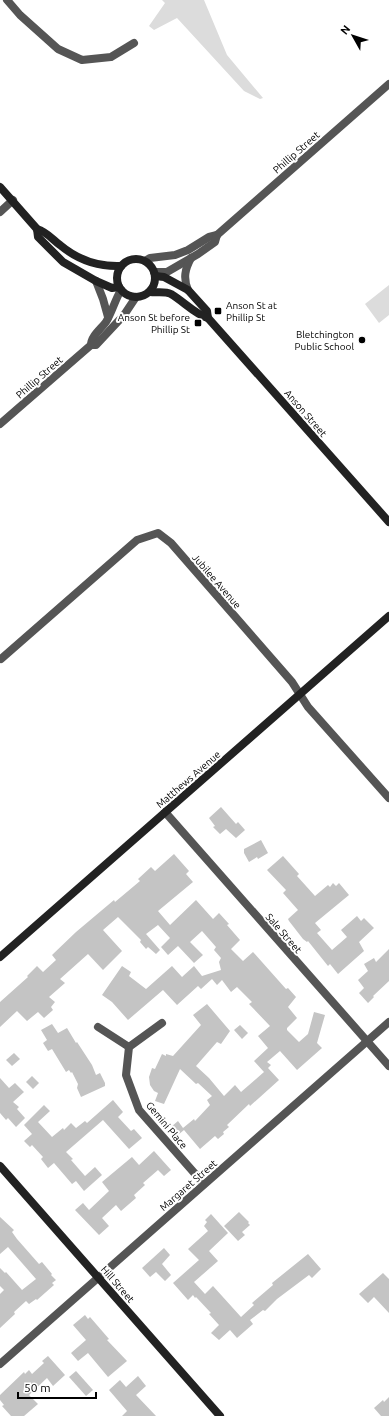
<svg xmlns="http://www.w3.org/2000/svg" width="389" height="1416" viewBox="0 0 389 1416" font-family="Ubuntu,sans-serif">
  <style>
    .green { fill: #dcdcdc }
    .building { fill: #c4c4c4 }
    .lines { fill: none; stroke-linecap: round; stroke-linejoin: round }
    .street { stroke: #555; stroke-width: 8 }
    .secondary { stroke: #222; stroke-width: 8 }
    .poi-dot { fill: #000; stroke: #fff; stroke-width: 1.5 }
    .labels { text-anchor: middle; stroke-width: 4; stroke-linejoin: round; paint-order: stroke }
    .street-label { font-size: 10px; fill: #000; stroke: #fff }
    .poi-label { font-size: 10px; fill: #000; stroke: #fff; text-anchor: end }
  </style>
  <rect width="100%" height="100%" fill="#fff"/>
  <g class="green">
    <path d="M162,0h42l23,55 36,43 -3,1 -16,-8 -67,-73 -23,12 -5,-4 16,-23z"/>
    <path d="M389,285v30l-10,8 -14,-19z"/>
  </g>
  <g class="building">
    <path d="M221,807l15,17 2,-2 7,8 -9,8 -10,-9 -6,5 -7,-7 2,-1 -6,-8z"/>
    <path d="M261,840l7,13 -10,6 -1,-2 -8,5 -5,-9v-4z"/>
    <path d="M174,854l15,17 -3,3 7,8 -35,29 12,14 26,-25 17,19 6,-6 10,11 -2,1 13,15 -9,9 12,12 10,-9 33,37 2,-1 8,9 -8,10 9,11 -10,10v2l12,12 9,-8 6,-22 11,3 -8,28 5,5 -25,22 -17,-19 -13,11 4,3 -4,4 1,-1 11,12 -29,26 -1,-2 -22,21 2,2 -6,5 1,2 -6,5 -3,-3 -15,13 -16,-19 -6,5 -7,-8 7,-6 5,7 11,-9 1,2 15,-16 -3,-5 5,-4 -14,-13 -2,1 -16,-15 -16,35 -9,-3 3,-8 -4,-2 -4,-6 -1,-8 3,-9 3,1 7,-15 4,2v-2l7,2 28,-31 -8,-10 14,-11 23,27 -9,13 -4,-2 -21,24 13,12 15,18 11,-11 6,7 23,-20 -10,-11 14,-13 -10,-12 12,-10 -21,-22 3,-2 -15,-15 -6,5 -9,-12 -5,5 -5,-6 -11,10 -3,-3 -21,19 -14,-15 -35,30 -16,-18 -10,-7 20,-29 9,6 -2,4 17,13 26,-23 10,11 12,-11 8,10 19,-6 -2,-8 2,-4 -7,-8 2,-3 -14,-16 -12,11 13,13 -9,8 -16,-17 -10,9 -7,-8 9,-9 -12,-13 -12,9 14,16 -4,4 -8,-7 -2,2 -6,-7 1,-2 -23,-23 -15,13 19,21 -19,19 -15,-16 -28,25 5,4 -16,14 6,5 -4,5 2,3 -9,8 -6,-6 -11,9 -10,-10 -17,16v-25l28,-25 -1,-1 10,-10 6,6 13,-12 -4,-5 24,-23 38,-32 1,2 25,-21 -2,-2 13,-12 4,4z"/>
    <path d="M283,856l16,18 -2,2 18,20 13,-11 2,2 3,-4 3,3 3,-3 10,12 -34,28 6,7 -4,3 15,17 15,-13 -6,-7 16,-14 4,5 3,-3 10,10 -15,14 5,9 -26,23 -8,-10 -2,2 -20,-25 -1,1 -4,-3 -14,-18 -1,-2 10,-9 -15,-17 3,-3 -19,-20z"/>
    <path d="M389,949v32l-16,15 1,1 -6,6 -9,-10 5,-5 -6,-8 10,-9 -4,-7 10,-6 2,4z"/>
    <path d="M52,1024l6,9 9,-5 9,15 1,-1 15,23 4,10 4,-2 5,10v3l-24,11 -4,-9 1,-4 -6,-12 -1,1 -2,-3 -3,2 -14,-23 -4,2 -5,-8 4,-3 -6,-10z"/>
    <path d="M240,1025l8,8 -6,6 -8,-9z"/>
    <path d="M14,1053l6,6 -8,7 -6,-6z"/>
    <path d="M32,1076l7,7 -6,6 -7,-7z"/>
    <path d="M0,1078l9,10 6,-5 9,9 -11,10 6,5 -2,2 8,9 -9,9 -8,-9 -2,2 -6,-7z"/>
    <path d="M113,1100l10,12 -5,5 13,14 3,-2 8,9 -13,11 -26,-29 -37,32 7,7 -2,1 14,16 10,-9 7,8 -18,16 -8,-10 -4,3 -18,-21 -6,5 -7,-9 2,-2 -11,-12 -2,2 -6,-6 8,-7 -8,-9 20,-20 6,6 -12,11 14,15 11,-9 1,2 7,-7 5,5 9,-7 2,2z"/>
    <path d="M154,1151l17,19 -7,6 -6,-6 -15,13 2,2 -11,10 2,3 -15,13 -5,-6 -14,13 7,8 -10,9 -24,-25 8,-7 6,7 20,-19 -7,-9 30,-25 7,8z"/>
    <path d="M239,1212l10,10 -1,1 2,2 -8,7 3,3 -7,6 -14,-15z"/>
    <path d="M211,1214l17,19 -19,18 9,10 -24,21 11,12 8,-8 28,31 13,-12 -2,-2 21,-18 -1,-2 36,-29 13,15 -9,9 -3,-3 -32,24 -12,12 -2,-1 -13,10 3,4 -16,14 -7,-8 -11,10 -8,-7 8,-8 -10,-11 2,-1 -15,-16 -1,1 -2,-3 -5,5 -15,-17 26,-23 -11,-11 20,-18 -4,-5 3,-4 -2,-2z"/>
    <path d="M0,1217l14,13 -2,2 5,7 22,25 3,-2 10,12 -1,1 5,5 -4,3 2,2 -17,15 -1,-1 -7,5 -3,-3 -12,11 1,2 -15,14v-34l4,-4 -4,-4v-18l5,5 1,-1 16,18 14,-11 -28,-32 -8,7z"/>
    <path d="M164,1248l6,7 -8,9 9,11 -6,6 -9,-9 -6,5 -8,-9z"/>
    <path d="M383,1273l6,6v34l-15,-16 -6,6 -9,-9z"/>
    <path d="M85,1315l3,4 2,-2 19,22 -2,1 20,21 -19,16 -20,-24 -10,8 -7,-8 15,-13 -13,-15z"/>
    <path d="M48,1356l17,19 -12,11 -6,-8 -18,17 9,9 -14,12h-13l-9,-10 2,-1 -4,-5v-5l24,-23 1,2 4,-4 3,4 12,-11 -2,-2z"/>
    <path d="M76,1371l17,19 -7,6 -17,-19z"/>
    <path d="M138,1376l8,10 -10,9 20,21h-34l5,-5 -18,-21 11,-10 6,7z"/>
    <path d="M389,1397v19h-8l-7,-8 9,-8 1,2z"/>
  </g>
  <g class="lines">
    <g class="street">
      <path d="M7,0l13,15 38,34 24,11 29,-3 23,-14"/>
      <path d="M0,212l13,-12"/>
      <path d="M145,261l5,-3 25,-3 13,-5 21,-13 8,-2"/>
      <path d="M154,272h13l31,-18 17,-12 2,-7 172,-151"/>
      <path d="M96,281l7,18 5,18"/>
      <path d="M188,290c-5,-12 -3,-21 3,-32"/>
      <path d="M91,345c0,-9 10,-16 15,-23 6,-10 9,-22 15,-32"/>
      <path d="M0,424l91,-79h5l28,-30 12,-18"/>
      <path d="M1,659l136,-119 21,-7 13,10 121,139 16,25 81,91"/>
      <path d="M165,812l224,254"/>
      <path d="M162,1023l-33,24 -3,28 13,35 65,74"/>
      <path d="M98,1027l31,20"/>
      <path d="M0,1364l389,-342"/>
    </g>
    <g class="secondary">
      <path d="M0,187l37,42 1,8 25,25 33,19 16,7 7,-1"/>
      <path d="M37,229c10,3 15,10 23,16 18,15 38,22 61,21"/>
      <circle cx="136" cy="278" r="19"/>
      <path d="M155,276l9,1 24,13 19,21 1,7"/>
      <path d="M150,292c7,1 15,-1 21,2 12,7 25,21 37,24l181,204"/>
      <path d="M0,957l389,-341"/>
      <path d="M0,1166l220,250"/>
    </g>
  </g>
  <g class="poi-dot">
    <rect x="214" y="307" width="8" height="8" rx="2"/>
    <rect x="194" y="319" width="8" height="8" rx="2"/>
    <circle cx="362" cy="340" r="4"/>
  </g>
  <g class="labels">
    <g class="street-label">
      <text transform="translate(296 152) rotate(-41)" y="4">Phillip Street</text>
      <text transform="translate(39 377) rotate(-41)" y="4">Phillip Street</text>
      <text transform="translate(306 413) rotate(49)" y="4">Anson Street</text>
      <text transform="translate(217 581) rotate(49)" y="4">Jubilee Avenue</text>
      <text transform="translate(188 779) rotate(-41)" y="4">Matthews Avenue</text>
      <text transform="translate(284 933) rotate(49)" y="4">Sale Street</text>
      <text transform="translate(167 1125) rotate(50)" y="4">Gemini Place</text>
      <text transform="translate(188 1185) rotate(-41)" y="4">Margaret Street</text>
      <text transform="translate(118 1284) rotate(49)" y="4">Hill Street</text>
    </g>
    <g class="poi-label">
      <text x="226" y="309" text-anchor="start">Anson St at<tspan x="226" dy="12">Phillip St</tspan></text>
      <text x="190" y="321">Anson St before<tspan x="190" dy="12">Phillip St</tspan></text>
      <text x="354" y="338">Bletchington<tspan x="354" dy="12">Public School</tspan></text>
    </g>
  </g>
  <g transform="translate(353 36) rotate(309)" stroke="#ffffff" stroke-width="3" paint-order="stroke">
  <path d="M0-3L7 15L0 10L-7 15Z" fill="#000000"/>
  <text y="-6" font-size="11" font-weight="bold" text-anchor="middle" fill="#000000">N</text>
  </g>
  <path d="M18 1392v6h78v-6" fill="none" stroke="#000000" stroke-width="2"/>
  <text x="24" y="1392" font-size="12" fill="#000000" stroke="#ffffff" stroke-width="3" paint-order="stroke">50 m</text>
</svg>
